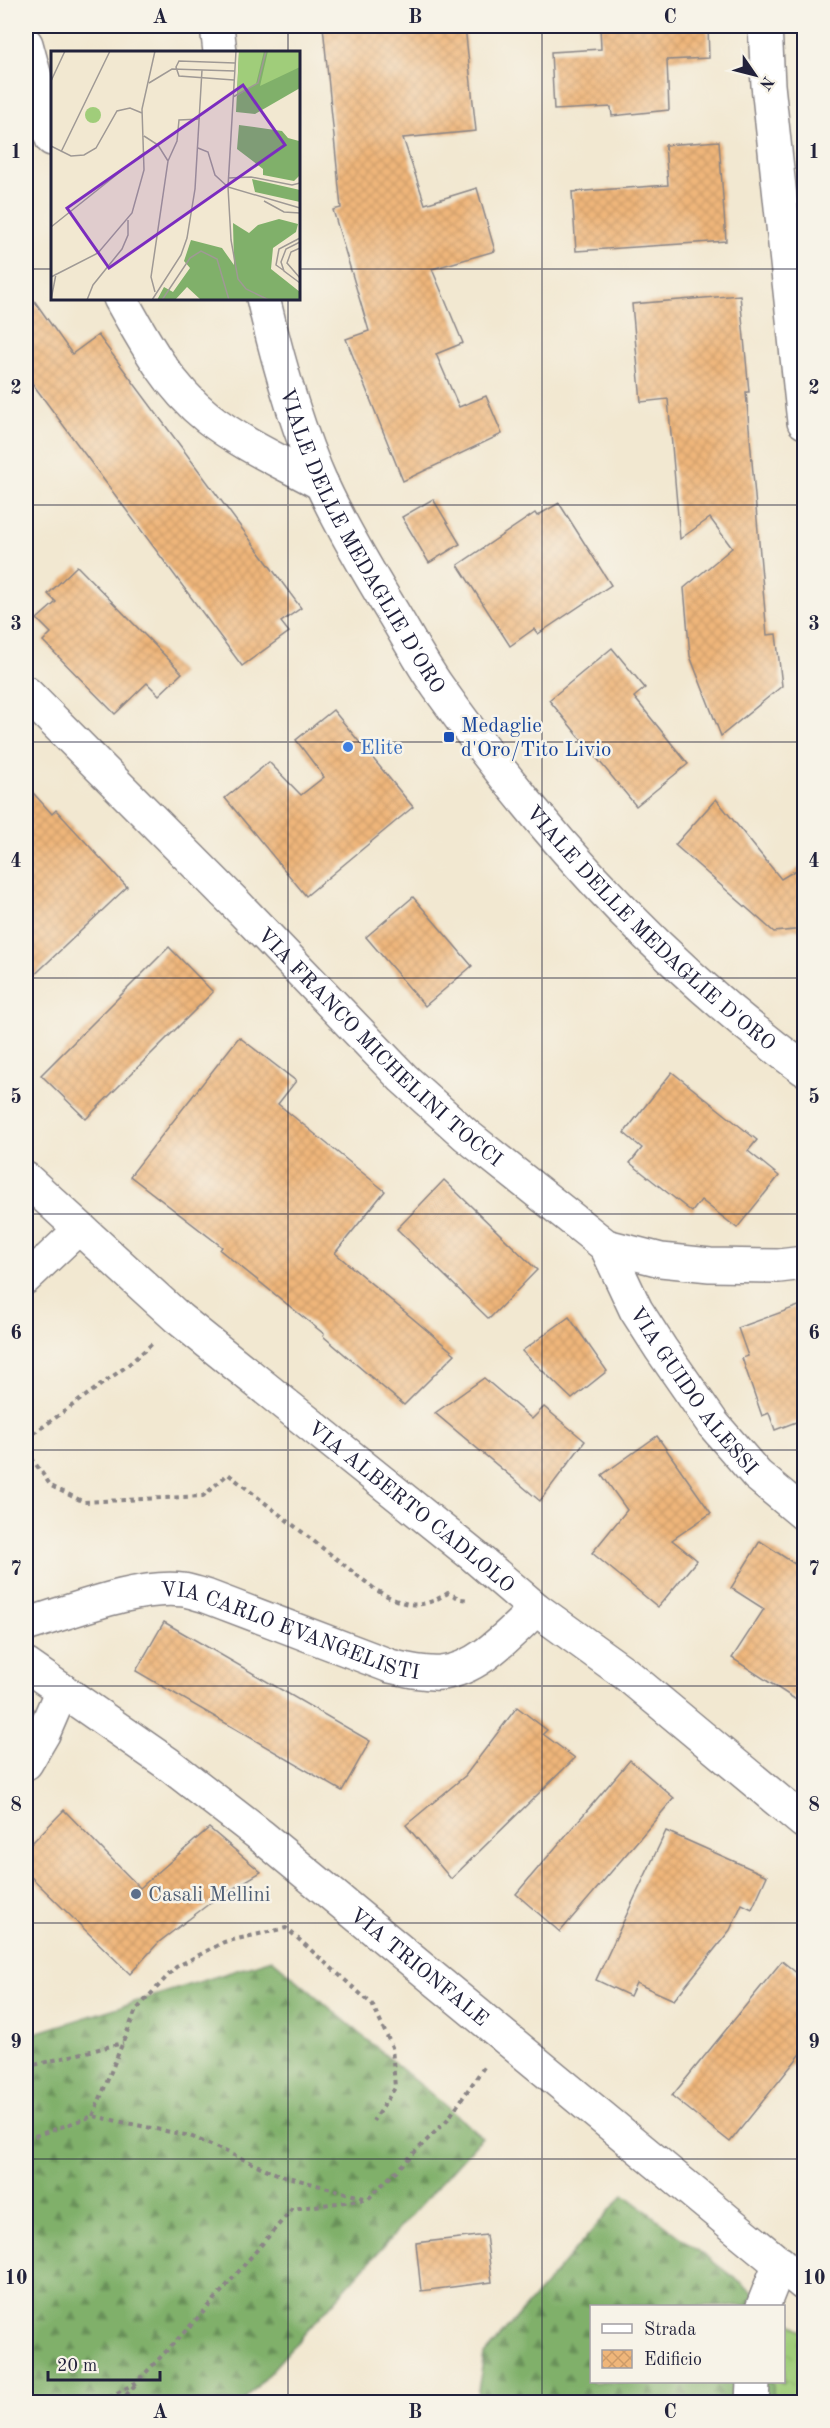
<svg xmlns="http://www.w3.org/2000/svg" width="830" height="2428" viewBox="0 0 830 2428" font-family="'Old Standard TT',serif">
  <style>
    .forest { fill: url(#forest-firs); stroke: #516952; stroke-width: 1.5 }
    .park { fill: url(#park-crowns); stroke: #61785a; stroke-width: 1.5 }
    .building { fill: url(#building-cross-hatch) }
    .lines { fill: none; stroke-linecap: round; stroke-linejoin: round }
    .pedestrian-casing { stroke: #8a8586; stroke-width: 33 }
    .minor-casing { stroke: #8a8586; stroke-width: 36 }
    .secondary-casing { stroke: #8a8586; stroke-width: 36 }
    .path { stroke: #8a8586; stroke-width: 4; stroke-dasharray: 4.5 4.5; stroke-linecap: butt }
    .pedestrian { stroke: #fff; stroke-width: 30 }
    .minor { stroke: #fff; stroke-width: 33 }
    .secondary { stroke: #fff; stroke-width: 33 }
    .grid { fill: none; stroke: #22223b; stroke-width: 1.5; stroke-opacity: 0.55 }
    .transit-dot { fill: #1a4fb4; stroke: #f7f3e8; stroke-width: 2 }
    .shop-dot { fill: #3f7fe0; stroke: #f7f3e8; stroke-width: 2 }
    .service-dot { fill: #5c6f8a; stroke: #f7f3e8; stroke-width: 2 }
    .labels { text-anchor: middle; stroke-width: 5; stroke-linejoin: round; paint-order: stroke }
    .street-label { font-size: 21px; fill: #22223b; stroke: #f7f3e8 }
    .transit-label { font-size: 21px; fill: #164399; stroke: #f7f3e8; text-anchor: start }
    .shop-label { font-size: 21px; fill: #366cbe; stroke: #f7f3e8; text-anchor: start }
    .service-label { font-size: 21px; fill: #4e5e75; stroke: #f7f3e8; text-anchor: start }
    .inset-road { fill: none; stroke: #9f9995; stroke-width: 1.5 }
    .view { fill: #7b2cbf; fill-opacity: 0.15; stroke: #7b2cbf; stroke-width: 3 }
    .inset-edge { fill: none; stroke: #22223b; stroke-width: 3 }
    .neatline { fill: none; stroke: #22223b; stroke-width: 2 }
    .grid-label { font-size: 20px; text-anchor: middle; font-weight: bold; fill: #22223b }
  </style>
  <defs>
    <pattern id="forest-firs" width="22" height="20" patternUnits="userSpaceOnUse" patternTransform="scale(1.5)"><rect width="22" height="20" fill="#80b06a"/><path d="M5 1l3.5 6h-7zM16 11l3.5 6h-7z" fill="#688f58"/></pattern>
    <pattern id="park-crowns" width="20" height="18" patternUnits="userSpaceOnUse" patternTransform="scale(1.5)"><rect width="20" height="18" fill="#a0cd7a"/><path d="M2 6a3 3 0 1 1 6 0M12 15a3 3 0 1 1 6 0" fill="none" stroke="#8ab06a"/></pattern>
    <pattern id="building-cross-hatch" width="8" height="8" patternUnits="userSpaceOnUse" patternTransform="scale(1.5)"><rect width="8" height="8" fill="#efb67a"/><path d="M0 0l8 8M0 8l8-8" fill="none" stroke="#cd9c6a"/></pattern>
  </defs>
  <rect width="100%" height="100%" fill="#f7f3e8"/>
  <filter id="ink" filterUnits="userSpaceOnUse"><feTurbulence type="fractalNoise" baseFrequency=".0167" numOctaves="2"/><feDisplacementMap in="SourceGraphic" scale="12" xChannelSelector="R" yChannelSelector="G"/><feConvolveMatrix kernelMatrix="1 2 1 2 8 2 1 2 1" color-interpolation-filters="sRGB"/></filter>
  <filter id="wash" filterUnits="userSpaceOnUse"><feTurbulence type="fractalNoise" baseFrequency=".008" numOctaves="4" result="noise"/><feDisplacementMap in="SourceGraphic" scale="24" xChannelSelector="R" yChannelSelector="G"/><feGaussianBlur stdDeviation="1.35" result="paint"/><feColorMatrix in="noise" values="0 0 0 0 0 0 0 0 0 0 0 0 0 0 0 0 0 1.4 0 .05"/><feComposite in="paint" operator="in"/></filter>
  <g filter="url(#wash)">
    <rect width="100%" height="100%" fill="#f2e8d1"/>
    <g class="forest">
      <path d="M272,1959l210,178 -239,265h-217v-366z"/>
      <path d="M624,2194l147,112h-179v76h192v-66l20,17v69h-328l8,-47z"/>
    </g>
    <path class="park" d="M784,2316l20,17v69h-31v-20h11z"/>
    <g id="blocks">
      <g class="building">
        <path d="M323,26h142l11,105 -73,7 22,66 52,-16 18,63 -63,18 31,74 -27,11 23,53 27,-11 16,38 -99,47 -57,-142 23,-8 -36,-121 8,-2z"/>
        <path d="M600,26h108l1,32 -42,2 2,50 -57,6 -1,-9 -57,3 -3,-58 50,-3z"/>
        <path d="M719,141l7,100 -150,10 -4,-59 96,-7 -3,-40z"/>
        <path d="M26,289l46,65 26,-19 203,273 -20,14 8,10 -47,34 -216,-291z"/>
        <path d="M740,295l9,97h-3l21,243 9,-1 6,52 -61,50 -31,-80 -6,-68 48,-40 -22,-30 -30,21 -12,-140 -27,3 -9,-98z"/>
        <path d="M433,499l27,45 -31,19 -27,-46z"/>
        <path d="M559,503l52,82 -73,49 -4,-5 -24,17 -52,-81 77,-52 2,3z"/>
        <path d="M77,566l105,107 -23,22 -12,-12 -32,31 -72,-73 8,-8 -14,-14 19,-17 -8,-8z"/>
        <path d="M612,648l33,40 -11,9 54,67 -52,42 -87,-106z"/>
        <path d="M333,710l80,97 -107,89 -81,-98 44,-36 32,33 23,-18 -28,-37z"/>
        <path d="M26,785l26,29 4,-4 71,77 -101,96z"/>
        <path d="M716,799l65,80 20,-12 3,62 -30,3 -99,-87z"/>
        <path d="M413,897l59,69 -47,40 -59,-69z"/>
        <path d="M169,947l44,45 -127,127 -45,-44z"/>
        <path d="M239,1037l57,44 -18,23 107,87 -50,62 120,101 -51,51 -81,-69 1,-2 -104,-84 2,-3 -92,-71z"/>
        <path d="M672,1072l85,68 -9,11 31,25 -42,52 -36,-28 -9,12 -62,-49 12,-15 -18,-15z"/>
        <path d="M444,1180l93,90 -48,49 -92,-90z"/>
        <path d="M804,1304v115l-29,11 -6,-17 -7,3 -20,-58 6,-2 -10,-28z"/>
        <path d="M569,1317l38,54 -35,28 -50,-48z"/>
        <path d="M484,1378l48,41 12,-12 41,34 -45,60 -105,-88z"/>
        <path d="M657,1436l54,77 -39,27 25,20 -39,47 -66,-54 35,-43 -25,-35z"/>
        <path d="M760,1541l44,29v135l-72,-47 32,-49 -33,-21z"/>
        <path d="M164,1622l206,119 -28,50 -206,-120z"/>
        <path d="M517,1707l30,23 -4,4 32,24 -124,121 -45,-54 59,-49z"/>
        <path d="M630,1760l44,38 -114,134 -44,-38z"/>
        <path d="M64,1810l76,78 69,-60 52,44 -47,28 -55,42 -29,32 -104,-102v-23z"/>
        <path d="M666,1831l101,45 -15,33 -10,-5 -12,26 -56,70 -38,-17 -6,13 -34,-16z"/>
        <path d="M782,1961l22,18v71l-74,92 -58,-46z"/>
        <path d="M486,2235l6,47 -71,9 -5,-48z"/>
      </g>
    </g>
  </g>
  <g filter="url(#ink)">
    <use href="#blocks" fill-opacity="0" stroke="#8a8586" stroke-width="1.5"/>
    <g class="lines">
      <defs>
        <path id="pedestrian" d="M26,1279l53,-50"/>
        <g id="minor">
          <path d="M765,26l3,59 36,337"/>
          <path d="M26,44l26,95"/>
          <path d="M120,298c24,43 48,88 87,119 34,27 77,46 115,67"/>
          <path id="s1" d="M26,693l208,209 169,176 63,57 140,111 55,14 49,5 69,1 25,-3"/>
          <path id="s2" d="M26,1179l152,139 296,238 62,53 90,65 178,148"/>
          <path id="s3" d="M606,1246l30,64 25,39 52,75 44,51 47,39"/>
          <path id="s4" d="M26,1625c44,-13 112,-41 157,-35 8,1 15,4 23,6l184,70c17,4 33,8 51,7 37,-3 69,-40 95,-64"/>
          <path d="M26,1763l17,-29 19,-44"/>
          <path d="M763,2306l17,-43"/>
          <path d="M752,2402l1,-20"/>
        </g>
        <g id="secondary">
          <path d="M217,26l3,26"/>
          <path id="s5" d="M263,298c15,64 33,129 60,189 20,43 45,85 70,126 15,25 29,51 45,74 102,144 224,278 366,382"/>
          <path id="s6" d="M26,1665l141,98 93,72 544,449"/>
        </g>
      </defs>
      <use href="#pedestrian" class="pedestrian-casing"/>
      <use href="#minor" class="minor-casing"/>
      <use href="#secondary" class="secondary-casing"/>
      <g class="path">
        <path d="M26,1439l101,-73 27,-24"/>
        <path d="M26,1450l25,36 33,16 119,-6 25,-22 148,116c28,16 43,21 72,3l13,6 8,1"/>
        <path d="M26,2067l97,-24"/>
        <path d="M93,2116l43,-106 40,-43 48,-25 62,-14 86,76 20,43 3,41 -22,33"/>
        <path d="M26,2139l67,-23 97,20 87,38 87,24"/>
        <path d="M101,2402l36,-20 73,-77 82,-96 76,-10 80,-80 36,-52"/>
        <path d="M120,2402l15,-17"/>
      </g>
      <use href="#pedestrian" class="pedestrian"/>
      <use href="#minor" class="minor"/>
      <use href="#secondary" class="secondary"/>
    </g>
  </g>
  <path class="grid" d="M288,26v26M542,26v2376M26,269h26M298,269h506M288,298v2104M26,505h778M26,742h778M26,978h778M26,1214h778M26,1450h778M26,1686h778M26,1923h778M26,2159h778"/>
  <rect class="transit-dot" x="443" y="731" width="12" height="12" rx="3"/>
  <circle class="shop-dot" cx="348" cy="747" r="6"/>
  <circle class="service-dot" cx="136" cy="1894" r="6"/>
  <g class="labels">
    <g class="street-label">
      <text dy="7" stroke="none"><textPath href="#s5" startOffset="264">VIALE DELLE MEDAGLIE D'ORO</textPath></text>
      <text dy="7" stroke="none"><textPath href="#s5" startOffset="752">VIALE DELLE MEDAGLIE D'ORO</textPath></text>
      <text dy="7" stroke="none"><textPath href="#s1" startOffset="501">VIA FRANCO MICHELINI TOCCI</textPath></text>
      <text dy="7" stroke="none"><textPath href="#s3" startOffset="170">VIA GUIDO ALESSI</textPath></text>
      <text dy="7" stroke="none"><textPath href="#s2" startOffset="506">VIA ALBERTO CADLOLO</textPath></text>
      <text dy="7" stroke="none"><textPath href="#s4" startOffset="276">VIA CARLO EVANGELISTI</textPath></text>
      <text dy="7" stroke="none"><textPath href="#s6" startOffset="496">VIA TRIONFALE</textPath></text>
    </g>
    <g class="transit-label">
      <text x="461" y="732">Medaglie<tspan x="461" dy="24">d'Oro/Tito Livio</tspan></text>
    </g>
    <g class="shop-label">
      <text x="360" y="754">Elite</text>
    </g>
    <g class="service-label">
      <text x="148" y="1901">Casali Mellini</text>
    </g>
  </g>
  <g transform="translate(51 51)">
    <rect width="249" height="249" fill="#f2e8d1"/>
    <path d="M34 64a8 8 0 1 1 16 0a8 8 0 1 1-16 0Z" fill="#a0cd7a"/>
    <path d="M188,0h61v37l-45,26 -19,-2zM188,74l43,6 6,7 11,3 1,34 -6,6 -31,-6v-6l-26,-20zM201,128l48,11v12l-45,-10zM228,168l19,5 -2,8 -23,16 -2,21 29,23v8h-99l-14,-13 -12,13h-18l7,-13 9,5 17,-24 -6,-7 7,-21 31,8 12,17 -1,-42 16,10 9,-8z" fill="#80b06a"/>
    <path d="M188,0h25l-8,33 -19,12zM217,0h32v16l-40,19z" fill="#a0cd7a"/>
    <path class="inset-road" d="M185,0l-8,136 72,21M183,29l-55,-4 -3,-9 3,-6 56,2M0,30l14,-30M98,32l23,-14 63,2M182,46l25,-14 8,-32M93,85l14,9 10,16 -17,116 4,15M0,95l20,10 13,-1 12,-7 21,-37 13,-3 12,5M147,97l10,4 7,23 13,12 3,53 7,39 8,10 23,11M10,101l49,-101M117,110l9,-20 2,-21 21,-1M177,127l23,-1 41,8 8,-2M213,150l20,11 16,1M0,176l94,-75M249,191l-14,7 -5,13 3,9 16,12M249,197l-9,4 -4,11 13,15M232,219l-7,-5 3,-16 21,-11M0,226l47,-24 34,-40 12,-43 -2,-61 13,-58M0,249l5,-26M36,249l6,-15 29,-36 6,-14v-15M101,249l29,-45 6,-17 8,-49 7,-119M111,249l28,-42 11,-7 16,8 12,41"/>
    <path class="view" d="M192,34l42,60 -176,123 -42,-60z"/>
    <rect width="249" height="249" class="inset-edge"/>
  </g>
  <rect width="830" height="2428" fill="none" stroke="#f7f3e8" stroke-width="66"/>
  <rect x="590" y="2305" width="195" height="78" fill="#f7f3e8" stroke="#a29fa3" stroke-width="1.5"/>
  <rect x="602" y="2324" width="30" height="9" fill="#ffffff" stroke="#a29fa3" stroke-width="1.5"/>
  <text x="644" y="2335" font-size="18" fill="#22223b">Strada</text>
  <rect x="602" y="2350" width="30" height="18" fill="url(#building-cross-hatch)" stroke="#a29fa3" stroke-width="1.5"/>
  <text x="644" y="2365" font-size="18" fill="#22223b">Edificio</text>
  <g transform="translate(755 75) rotate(125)" stroke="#f7f3e8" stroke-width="4.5" paint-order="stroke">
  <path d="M0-4.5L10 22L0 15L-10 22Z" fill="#22223b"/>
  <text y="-9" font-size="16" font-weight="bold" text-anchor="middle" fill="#22223b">N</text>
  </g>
  <path d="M48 2371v9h112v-9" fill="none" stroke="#22223b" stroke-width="3"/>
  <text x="57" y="2371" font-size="18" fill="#22223b" stroke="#f7f3e8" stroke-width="4.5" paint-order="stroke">20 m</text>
  <rect x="33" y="33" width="764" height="2362" class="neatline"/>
  <g class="grid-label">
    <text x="160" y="23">A</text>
    <text x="415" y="23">B</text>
    <text x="670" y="23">C</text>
    <text x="16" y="158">1</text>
    <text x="814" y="158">1</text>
    <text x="16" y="394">2</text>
    <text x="814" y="394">2</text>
    <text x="16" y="630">3</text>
    <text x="814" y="630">3</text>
    <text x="16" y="867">4</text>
    <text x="814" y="867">4</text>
    <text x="16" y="1103">5</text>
    <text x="814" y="1103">5</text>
    <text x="16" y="1339">6</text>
    <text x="814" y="1339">6</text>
    <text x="16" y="1575">7</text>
    <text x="814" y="1575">7</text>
    <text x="16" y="1811">8</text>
    <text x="814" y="1811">8</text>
    <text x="16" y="2048">9</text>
    <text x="814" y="2048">9</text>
    <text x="16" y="2284">10</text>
    <text x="814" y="2284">10</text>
    <text x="160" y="2418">A</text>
    <text x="415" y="2418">B</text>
    <text x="670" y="2418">C</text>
  </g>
</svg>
